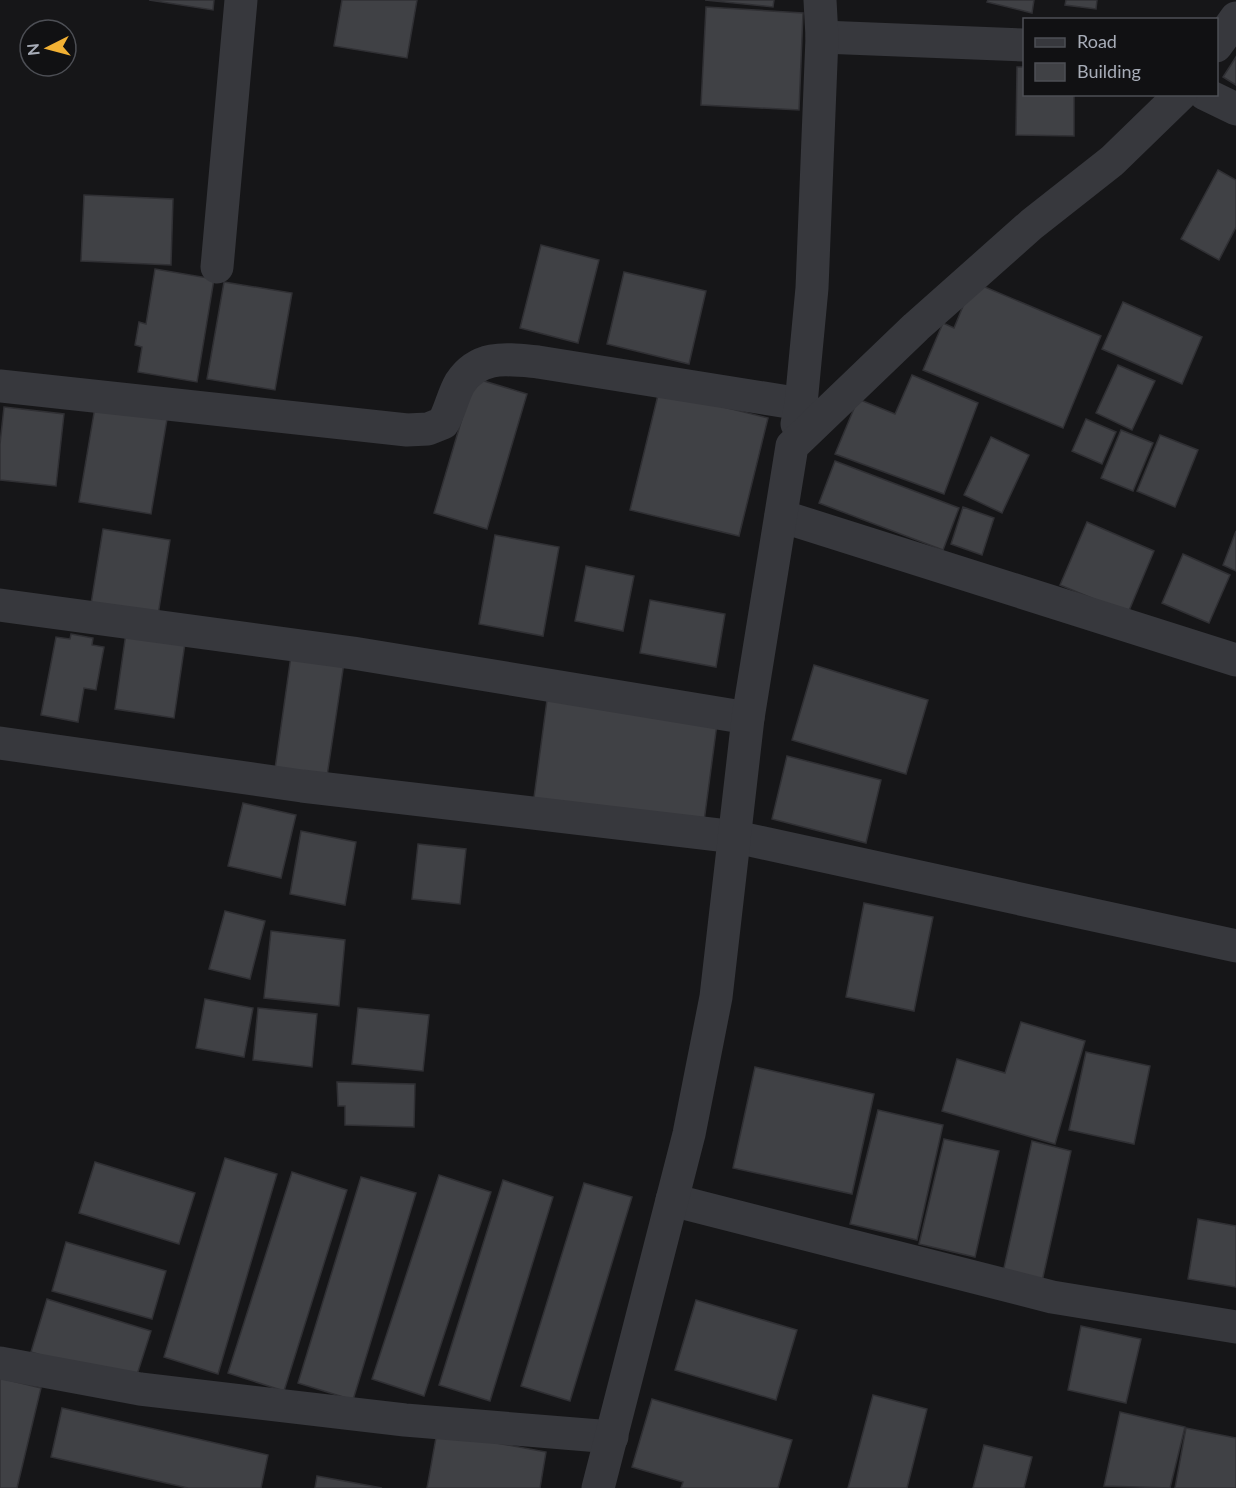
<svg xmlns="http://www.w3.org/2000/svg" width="1236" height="1488" viewBox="0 0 1236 1488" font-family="Lato,sans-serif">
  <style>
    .building { fill: #404145; stroke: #303034; stroke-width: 1.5 }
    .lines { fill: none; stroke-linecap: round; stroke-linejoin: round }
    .minor { stroke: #37383d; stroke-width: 33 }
  </style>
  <rect width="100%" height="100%" fill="#161618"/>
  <g class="building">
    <path d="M149,0h65l-1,10z"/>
    <path d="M342,0h75l-10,58 -73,-12z"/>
    <path d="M705,0h69l-1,7z"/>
    <path d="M988,0h46l-2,13 -45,-11z"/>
    <path d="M1066,0h31l-1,9 -31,-4z"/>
    <path d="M706,7l97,6 -4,97 -98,-5z"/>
    <path d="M1236,57v28l-13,-8z"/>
    <path d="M1017,67h7v27h50v42l-58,-1z"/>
    <path d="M1218,170l18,10v47l-17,33 -38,-21z"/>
    <path d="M84,195l89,4 -2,66 -90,-4z"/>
    <path d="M541,245l58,15 -21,83 -58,-15z"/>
    <path d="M155,269l59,10 -17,103 -59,-10 4,-25 -7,-2 4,-23 7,2z"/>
    <path d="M624,272l82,19 -17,73 -82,-20z"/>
    <path d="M224,282l68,11 -17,97 -68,-11z"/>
    <path d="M973,282l128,54 -38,92 -140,-58 20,-47 11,5z"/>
    <path d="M1123,302l79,35 -20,47 -80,-35z"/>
    <path d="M1118,365l37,16 -23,49 -36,-17z"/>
    <path d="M912,375l66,28 -34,91 -109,-40 23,-55 37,15z"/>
    <path d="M474,378l53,16 -40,135 -53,-16z"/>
    <path d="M659,391l109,27 -29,118 -109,-26z"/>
    <path d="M4,407l60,7 -8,72 -56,-6v-36z"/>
    <path d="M95,407l72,12 -16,95 -72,-12z"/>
    <path d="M1086,419l30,13 -14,32 -30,-13z"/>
    <path d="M1121,430l32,13 -20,48 -32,-13z"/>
    <path d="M1160,435l38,15 -23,57 -38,-16z"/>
    <path d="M991,437l38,18 -27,58 -38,-18z"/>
    <path d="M835,461l124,47 -16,42 -124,-47z"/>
    <path d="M963,507l31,11 -12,37 -31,-11z"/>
    <path d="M1087,522l67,29 -26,62 -68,-28z"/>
    <path d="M103,529l67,11 -12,75 -67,-11z"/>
    <path d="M1236,531v40l-13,-6z"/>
    <path d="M495,535l64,12 -16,89 -64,-12z"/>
    <path d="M1183,554l47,21 -21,48 -47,-20z"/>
    <path d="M586,566l48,10 -11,55 -48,-10z"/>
    <path d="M650,600l75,14 -9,53 -76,-14z"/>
    <path d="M126,633l59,10 -11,75 -59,-9z"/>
    <path d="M71,634l22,4 -1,7 12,2 -8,43 -12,-2 -6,34 -37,-7 15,-78 14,2z"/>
    <path d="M291,656l53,7 -17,113 -52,-7z"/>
    <path d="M814,665l114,35 -22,74 -114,-34z"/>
    <path d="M547,700l170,24 -14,105 -170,-24z"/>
    <path d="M787,756l94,24 -15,63 -94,-24z"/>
    <path d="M243,803l53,12 -15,63 -53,-12z"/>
    <path d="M301,831l55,11 -11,63 -55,-11z"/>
    <path d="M418,844l48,5 -6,55 -48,-5z"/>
    <path d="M864,903l69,14 -19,94 -68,-14z"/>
    <path d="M225,911l40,10 -15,58 -41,-10z"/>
    <path d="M271,931l74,9 -6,66 -75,-8z"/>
    <path d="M205,999l48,9 -9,49 -48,-9z"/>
    <path d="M258,1008l59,6 -5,53 -59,-7z"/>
    <path d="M358,1008l71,7 -6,56 -71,-7z"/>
    <path d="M1021,1022l64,19 -30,103 -113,-33 15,-52 48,14z"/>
    <path d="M1086,1052l64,14 -16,78 -65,-14z"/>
    <path d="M755,1067l119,27 -22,100 -119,-26z"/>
    <path d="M337,1082l78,2 -1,43 -69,-2v-19h-7z"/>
    <path d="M878,1110l65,15 -26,115 -67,-16z"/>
    <path d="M944,1139l55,12 -24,106 -56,-13z"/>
    <path d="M1032,1141l39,10 -30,135 -39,-9z"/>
    <path d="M225,1158l52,16 -59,200 -54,-17z"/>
    <path d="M95,1162l100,31 -16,51 -100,-31z"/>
    <path d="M292,1172l55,18 -63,201 -56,-18z"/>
    <path d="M439,1175l52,17 -67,204 -52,-17z"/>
    <path d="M361,1177l55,16 -63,207 -55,-17z"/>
    <path d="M503,1180l50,17 -63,204 -51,-16z"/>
    <path d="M584,1183l48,14 -62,204 -49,-15z"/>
    <path d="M1198,1219l38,7v61l-48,-8z"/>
    <path d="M66,1242l100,29 -14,48 -100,-28z"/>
    <path d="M47,1299l104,32 -17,53 -103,-32z"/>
    <path d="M696,1300l101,30 -21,70 -101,-30z"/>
    <path d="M1081,1326l60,13 -15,64 -58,-13z"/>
    <path d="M0,1378l41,10 -24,100h-17z"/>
    <path d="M873,1395l54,14 -20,79h-59z"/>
    <path d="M652,1399l140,41 -14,48h-97l2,-6 -51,-15z"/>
    <path d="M62,1408l206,47 -7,33h-73l-137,-31z"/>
    <path d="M1120,1412l65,15 -15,61 -66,-2z"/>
    <path d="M1186,1428l50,10v50h-61z"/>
    <path d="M437,1432l109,20 -6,36h-113z"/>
    <path d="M984,1445l48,12 -8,31h-51z"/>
    <path d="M317,1476l65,12h-67z"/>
  </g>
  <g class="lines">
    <g class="minor">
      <path d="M822,37l202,8"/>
      <path d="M1216,46l20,-28"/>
      <path d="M1205,94l31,15"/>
      <path d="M217,267l24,-267"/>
      <path d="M0,386l407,44 21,-1 15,-6c7,-12 10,-28 17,-40 19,-29 47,-24 78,-21l263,42"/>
      <path d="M797,424l4,-20 11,-116 10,-251 -2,-37"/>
      <path d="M781,516l455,144"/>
      <path d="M0,605l353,48 395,65"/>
      <path d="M0,743l302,43 434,51 500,109"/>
      <path d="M672,1200l380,97 184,30"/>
      <path d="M0,1363l140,26 265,31 207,17"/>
      <path d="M598,1488l91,-354 27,-137 32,-279 44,-272 124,-119 116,-103 80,-63 69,-67"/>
    </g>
  </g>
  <rect x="1023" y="18" width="195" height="78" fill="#111113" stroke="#4d4f55" stroke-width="1.5"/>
  <rect x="1035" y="38" width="30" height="9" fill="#37383d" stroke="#4d4f55" stroke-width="1.5"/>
  <text x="1077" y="48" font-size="18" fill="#a8adb8">Road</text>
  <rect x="1035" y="63" width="30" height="18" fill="#404145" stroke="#4d4f55" stroke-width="1.5"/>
  <text x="1077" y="78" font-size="18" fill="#a8adb8">Building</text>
  <g transform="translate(48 48) rotate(264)"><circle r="28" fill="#111113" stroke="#4d4f55" stroke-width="1.5"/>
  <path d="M0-4.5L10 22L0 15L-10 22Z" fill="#f2b134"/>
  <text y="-9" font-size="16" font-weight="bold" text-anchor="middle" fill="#a8adb8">N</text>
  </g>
</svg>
